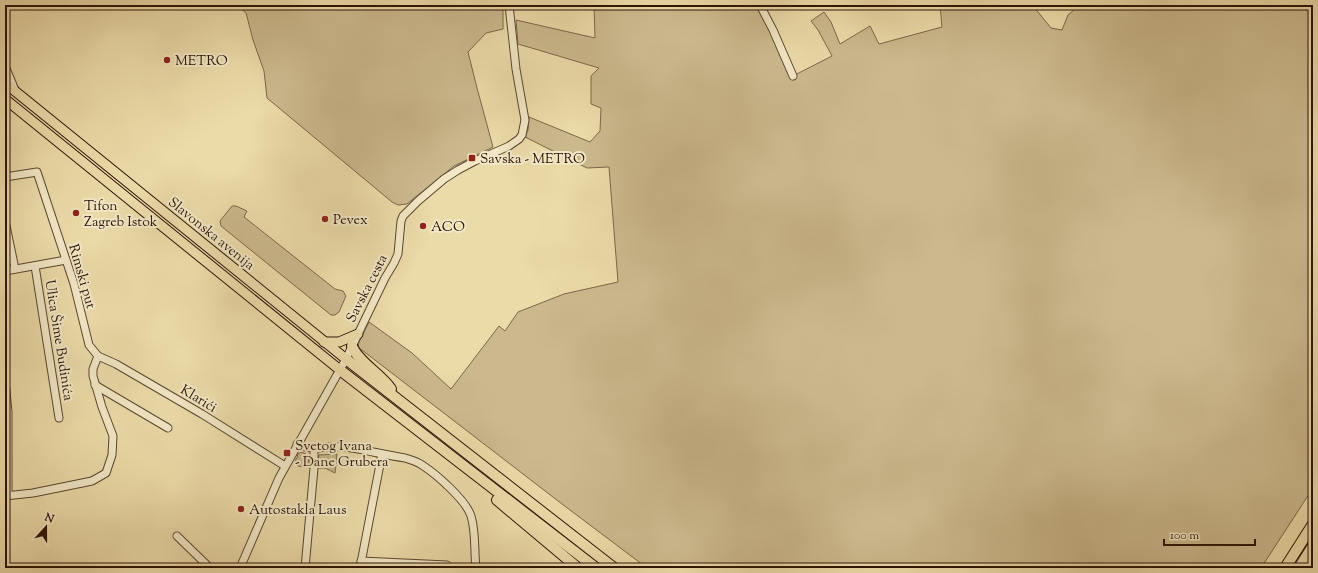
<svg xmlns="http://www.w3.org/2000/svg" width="1318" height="573" viewBox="0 0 1318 573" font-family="'Sorts Mill Goudy',serif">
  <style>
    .green { fill: #cbb98d; stroke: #7c664a }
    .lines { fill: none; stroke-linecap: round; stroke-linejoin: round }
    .minor-casing { stroke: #5c4630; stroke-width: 9 }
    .major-casing { stroke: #2d1408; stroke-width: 11 }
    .highway-casing { stroke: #2d1408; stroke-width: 12 }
    .minor { stroke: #f2e8c6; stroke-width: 7 }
    .major { stroke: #ebdba8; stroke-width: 9 }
    .highway { stroke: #ebdba8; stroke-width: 10 }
    .poi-dot { fill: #8f2418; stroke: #f2e8c6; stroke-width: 1.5 }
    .labels { text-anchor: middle; stroke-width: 4; stroke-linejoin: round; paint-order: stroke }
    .poi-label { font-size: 14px; fill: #2d1408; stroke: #f2e8c6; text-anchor: start }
    .street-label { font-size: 14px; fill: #2d1408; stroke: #f2e8c6 }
  </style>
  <rect width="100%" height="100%" fill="#ebdba8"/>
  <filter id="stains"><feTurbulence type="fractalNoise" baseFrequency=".005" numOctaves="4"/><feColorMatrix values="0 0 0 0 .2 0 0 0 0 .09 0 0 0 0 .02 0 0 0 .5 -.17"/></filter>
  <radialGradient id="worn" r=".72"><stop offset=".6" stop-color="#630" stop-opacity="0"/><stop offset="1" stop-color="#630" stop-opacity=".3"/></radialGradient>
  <g class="green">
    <path d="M237,5h266v24l-17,4 -18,19 9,36 16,59 -39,19 -47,38 -9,1 -6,-3 -125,-104 -3,-27 -11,-31 -7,-27z"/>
    <path d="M594,5h163l12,23 22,49 41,-21 -14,-26 -7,-9 13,-9 7,10 9,22 30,-18 9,18 63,-17 -2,-22h83l11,2 17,21 11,2 6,-15 12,-10h233v483l-52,80h-614l-85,-64 -204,-157 1,-5 10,-20 43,31 39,36 48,-63 6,5 13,-19 46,-18 54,-12 -9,-115 -22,1 -62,-31 3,-7 1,-13 61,25 10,-11 1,-23 -10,-4v-28l8,-8 -81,-24 -2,-24 79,18z"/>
    <path d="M232,206h4l11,5 -3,6 91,72 8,2 3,5 -7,16 -4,3h-4l-110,-89 -1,-5z"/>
    <path d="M301,452l5,2 3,4 -1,5 -4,4 -6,-1 -3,-5 3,-5 -1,-1z"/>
    <path d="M337,454l-2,19 -10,-5h-8l2,-13z"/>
  </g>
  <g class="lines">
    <defs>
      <g id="minor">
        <path d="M760,5l13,25 20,46"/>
        <path d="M5,66l10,24"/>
        <path d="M5,177l32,-5 37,112 15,61 9,11 -5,13v7l9,31 11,29 -1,19 -6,18 -14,8 -59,12 -28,3"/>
        <path d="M5,221l10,48"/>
        <path d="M35,266l24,152"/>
        <path d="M5,271l61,-11"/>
        <path d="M98,356l18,8 86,50 83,52"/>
        <path d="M5,381l3,31v84"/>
        <path d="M95,385l73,43"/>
        <path d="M297,444c15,8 32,1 49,3 20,3 39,8 59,11 6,2 11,3 17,7 14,9 44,35 49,51 5,16 3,35 5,52"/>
        <path d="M177,536l33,32"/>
        <path d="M361,561l86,4"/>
        <path d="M240,568l39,-90 67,-119 39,-81 9,-15 4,-9 3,-33 2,-5 15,-15 26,-22 14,-9 17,-9 34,-15 10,-7 3,-4 3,-15 -9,-51 -7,-64"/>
        <path d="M305,568l9,-100v-19"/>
        <path d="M360,568l22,-114"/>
      </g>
      <g id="major">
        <path d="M5,83l341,276"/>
        <path d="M5,99l335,271"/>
        <path d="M324,342h15l19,-8"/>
      </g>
      <g id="highway">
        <path d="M352,346c5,15 29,28 39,43"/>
        <path d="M346,359l268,209"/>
        <path d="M340,370l256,198"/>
        <path d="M497,500l81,68"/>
        <path d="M1285,568l28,-44"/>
        <path d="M1299,568l14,-22"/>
        <path d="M1310,568l3,-4"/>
      </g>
    </defs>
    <use href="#minor" class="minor-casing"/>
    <use href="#major" class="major-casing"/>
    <use href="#highway" class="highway-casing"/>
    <use href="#minor" class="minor"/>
    <use href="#major" class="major"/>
    <use href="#highway" class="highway"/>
  </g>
  <g class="poi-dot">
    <circle cx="167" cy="60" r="4"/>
    <rect x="468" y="154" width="8" height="8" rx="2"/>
    <circle cx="76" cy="213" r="4"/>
    <circle cx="325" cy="219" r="4"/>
    <circle cx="423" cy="226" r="4"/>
    <rect x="283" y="449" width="8" height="8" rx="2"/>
    <circle cx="241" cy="509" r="4"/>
  </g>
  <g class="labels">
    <g class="poi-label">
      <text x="175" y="65">METRO</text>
      <text x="480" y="163">Savska - METRO</text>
      <text x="84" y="210">Tifon<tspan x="84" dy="16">Zagreb Istok</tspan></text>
      <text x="333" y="224">Pevex</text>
      <text x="431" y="231">ACO</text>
      <text x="295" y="450">Svetog Ivana<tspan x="295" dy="16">- Dane Grubera</tspan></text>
      <text x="249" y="514">Autostakla Laus</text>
    </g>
    <g class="street-label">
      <text transform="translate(212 233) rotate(39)" y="5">Slavonska avenija</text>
      <text transform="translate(83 276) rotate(74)" y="5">Rimski put</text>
      <text transform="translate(366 288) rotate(-63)" y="5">Savska cesta</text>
      <text transform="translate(60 340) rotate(81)" y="5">Ulica Šime Budinića</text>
      <text transform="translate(199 398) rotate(31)" y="5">Klarići</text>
    </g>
  </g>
  <rect width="1318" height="573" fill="none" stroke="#ebdba8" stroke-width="20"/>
  <rect x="6" y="6" width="1306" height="561" fill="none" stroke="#2d1408" stroke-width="2"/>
  <rect x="10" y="10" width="1298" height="553" fill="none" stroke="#2d1408"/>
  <g transform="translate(46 527) rotate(21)" stroke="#f2e8c6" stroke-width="3" paint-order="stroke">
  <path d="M0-3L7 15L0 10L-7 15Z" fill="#2d1408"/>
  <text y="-6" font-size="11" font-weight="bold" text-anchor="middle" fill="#2d1408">N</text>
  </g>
  <path d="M1164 539v6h91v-6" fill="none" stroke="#2d1408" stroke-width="2"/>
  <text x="1170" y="539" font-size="12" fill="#2d1408" stroke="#f2e8c6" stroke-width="3" paint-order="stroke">100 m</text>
  <rect width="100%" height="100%" filter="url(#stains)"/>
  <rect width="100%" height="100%" fill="url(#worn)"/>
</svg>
